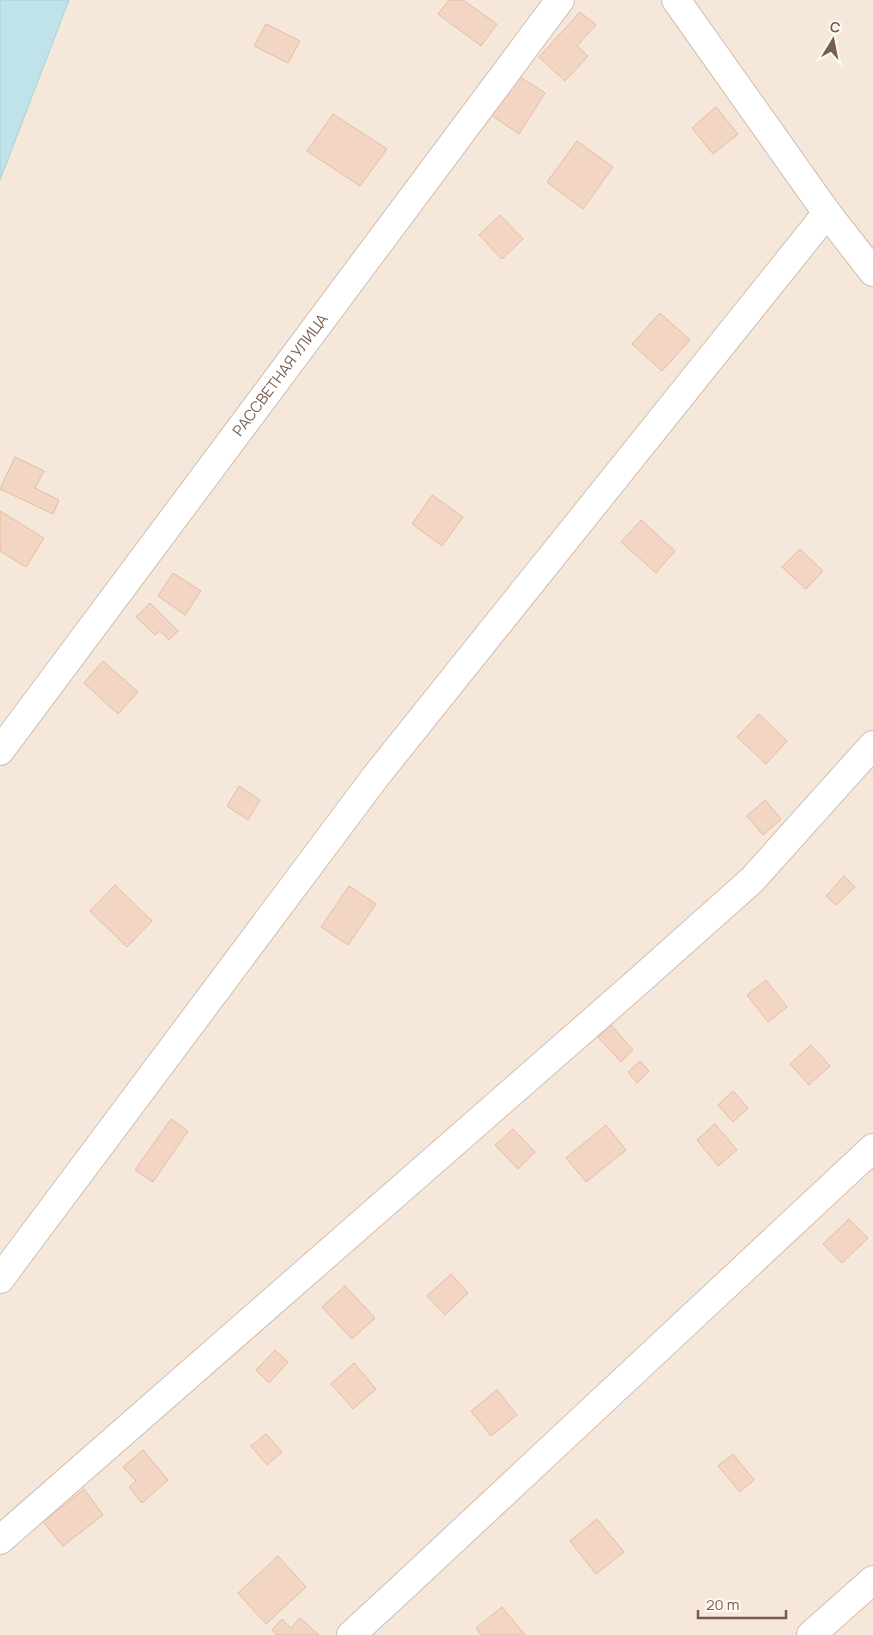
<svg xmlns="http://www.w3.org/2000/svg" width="873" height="1635" viewBox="0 0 873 1635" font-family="Manrope,sans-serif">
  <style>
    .residential { fill: #f5e8da }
    .water { fill: #bfe3e8; stroke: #a5d3da }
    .building { fill: #f3d5c3; stroke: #e6bba3 }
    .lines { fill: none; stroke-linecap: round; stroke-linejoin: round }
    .street-casing { stroke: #d1beb0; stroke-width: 30 }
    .street { stroke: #fff; stroke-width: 28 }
    .labels { text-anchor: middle; stroke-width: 4; stroke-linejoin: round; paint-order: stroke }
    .street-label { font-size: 15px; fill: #7a5c4d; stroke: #fffaf3 }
  </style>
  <rect width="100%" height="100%" fill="#fdf6ec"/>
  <rect class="residential" x="0" y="0" width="873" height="1635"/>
  <path class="water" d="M0,0h69l-69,180z"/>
  <g class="building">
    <path d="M449,0h14l34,24 -16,22 -43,-32z"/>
    <path d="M580,12l16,13 -19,21 11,10 -23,25 -26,-24z"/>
    <path d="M266,24l34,17 -12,22 -34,-17z"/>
    <path d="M517,75l28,18 -26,41 -28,-19z"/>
    <path d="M716,107l22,27 -25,20 -21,-26z"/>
    <path d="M333,114l54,35 -27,37 -53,-35z"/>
    <path d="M577,141l36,26 -30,42 -36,-27z"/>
    <path d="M500,215l23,24 -21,20 -23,-24z"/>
    <path d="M660,313l30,27 -28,31 -30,-27z"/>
    <path d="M15,457l29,14 -9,17 24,12 -6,14 -53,-25z"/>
    <path d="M432,495l31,22 -21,29 -30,-22z"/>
    <path d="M0,511l44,27 -18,29 -26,-16z"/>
    <path d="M641,520l34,31 -19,22 -35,-31z"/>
    <path d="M800,549l23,22 -17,18 -24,-22z"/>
    <path d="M173,573l28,18 -16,24 -27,-19z"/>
    <path d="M150,603l28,28 -9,9 -9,-9 -5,4 -19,-18z"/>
    <path d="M103,661l35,31 -20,22 -34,-31z"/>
    <path d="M759,714l28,27 -21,23 -29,-27z"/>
    <path d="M239,786l21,14 -12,20 -21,-14z"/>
    <path d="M765,800l16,19 -18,16 -16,-19z"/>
    <path d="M844,876l11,11 -19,18 -10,-9z"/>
    <path d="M115,885l37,36 -25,26 -37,-36z"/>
    <path d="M349,886l27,18 -28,41 -27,-18z"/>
    <path d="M766,980l21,27 -19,15 -21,-27z"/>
    <path d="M611,1025l22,25 -12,12 -23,-25z"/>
    <path d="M811,1045l19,21 -21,19 -19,-21z"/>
    <path d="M640,1061l9,10 -12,12 -9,-11z"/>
    <path d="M733,1091l15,17 -15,14 -15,-17z"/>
    <path d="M171,1119l17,12 -35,51 -18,-12z"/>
    <path d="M715,1124l22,26 -19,16 -21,-26z"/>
    <path d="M606,1125l20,25 -40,32 -20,-24z"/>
    <path d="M513,1129l22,23 -17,17 -23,-24z"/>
    <path d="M849,1219l19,19 -26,25 -19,-19z"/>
    <path d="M451,1274l17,19 -23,22 -18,-19z"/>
    <path d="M345,1286l30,32 -23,21 -30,-32z"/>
    <path d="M275,1350l13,12 -19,21 -13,-13z"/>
    <path d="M354,1363l22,26 -23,20 -22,-25z"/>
    <path d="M497,1390l20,25 -26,21 -20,-25z"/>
    <path d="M266,1434l16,18 -15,13 -16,-19z"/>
    <path d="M143,1450l25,30 -26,23 -13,-16 7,-6 -13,-14z"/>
    <path d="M733,1454l21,26 -14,12 -22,-26z"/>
    <path d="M84,1489l19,26 -40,31 -20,-24z"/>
    <path d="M597,1519l27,33 -28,22 -26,-33z"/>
    <path d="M278,1556l28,31 -40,37 -28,-31z"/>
    <path d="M502,1607l23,28h-44l-5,-7z"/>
    <path d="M300,1618l19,17h-42l-5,-5 10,-11 9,9z"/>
  </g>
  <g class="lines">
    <defs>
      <g id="street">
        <path d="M676,0l151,213 46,59"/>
        <path id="s1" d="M0,751l560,-751"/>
        <path d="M0,1279l376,-503 451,-563"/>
        <path d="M0,1540l633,-554 119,-106 121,-135"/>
        <path d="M351,1635l51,-47 471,-440"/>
        <path d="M811,1635l62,-55"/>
      </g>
    </defs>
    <use href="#street" class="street-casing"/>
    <use href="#street" class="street"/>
  </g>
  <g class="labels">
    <g class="street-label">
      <text dy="5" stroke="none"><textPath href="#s1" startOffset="469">РАССВЕТНАЯ УЛИЦА</textPath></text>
    </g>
  </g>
  <g transform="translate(833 40) rotate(10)" stroke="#fffaf3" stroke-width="4" paint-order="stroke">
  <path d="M0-4L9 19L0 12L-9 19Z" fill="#7a5c4d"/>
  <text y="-8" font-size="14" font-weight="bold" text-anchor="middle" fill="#7a5c4d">С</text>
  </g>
  <path d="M698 1610v8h88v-8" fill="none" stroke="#7a5c4d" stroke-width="2.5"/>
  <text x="706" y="1610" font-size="15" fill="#7a5c4d" stroke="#fffaf3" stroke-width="4" paint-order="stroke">20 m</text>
</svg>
